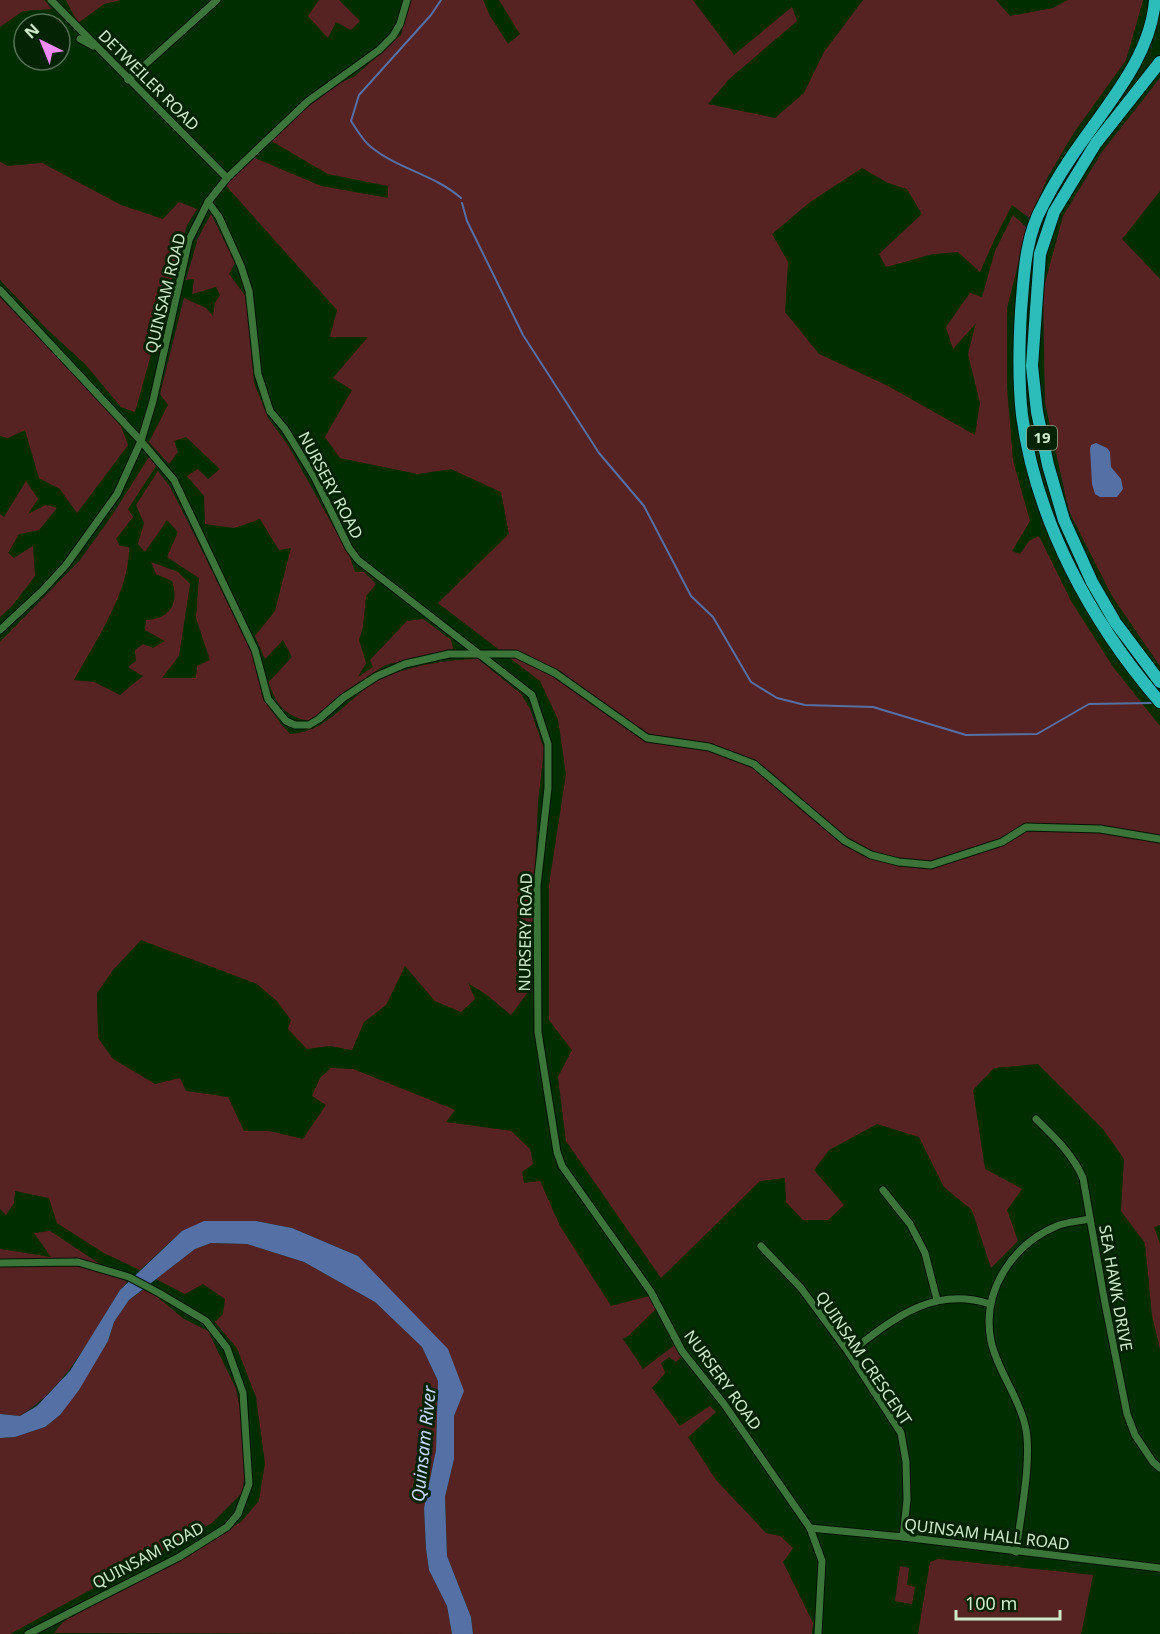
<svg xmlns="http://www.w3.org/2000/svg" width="1160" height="1634" viewBox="0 0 1160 1634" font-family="'Noto Sans',sans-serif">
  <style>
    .green { fill: #572222 }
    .water { fill: #5570a5 }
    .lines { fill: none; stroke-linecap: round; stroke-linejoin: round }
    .stream { stroke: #5570a5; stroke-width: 2 }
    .minor-casing { stroke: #001400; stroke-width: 9 }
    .trunk-casing { stroke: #001400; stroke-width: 14 }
    .minor { stroke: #3b7539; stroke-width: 7 }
    .trunk { stroke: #2cbdba; stroke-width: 12 }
    .labels { text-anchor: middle; stroke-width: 6; stroke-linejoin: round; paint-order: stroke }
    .shield { fill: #042204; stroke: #91af8f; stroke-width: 1.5 }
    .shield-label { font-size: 15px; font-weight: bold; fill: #cdebca }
    .street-label { font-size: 16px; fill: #cdebca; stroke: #042204 }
    .water-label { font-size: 18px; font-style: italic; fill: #cbdcfc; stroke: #042204 }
  </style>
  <rect width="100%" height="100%" fill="#002e01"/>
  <g class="green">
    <path d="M0,0h44l8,9 -29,2 -23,16z"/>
    <path d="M66,0h55l-17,4 -26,19z"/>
    <path d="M319,0h20l21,21 -9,9 -15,-8 -8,16 -20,-22z"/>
    <path d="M411,0h72l7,16 18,28 12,-10 -21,-34h194l41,55 58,-48 5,14 -68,58 -21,25 67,14 29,-25 20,-41 39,-52h133l14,16 43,-8 15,-8h75l-17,60 -53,74 -26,44 -16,41 -19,-14 -16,31 -16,36 -22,-20 -25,2 -47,13 -7,-13 43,-40 -15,-25 -19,-6 -26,-15 -52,34 -38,32 16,28 -3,50 34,42 67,31 89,50 5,-32 -12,-49 8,-31 -23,26 -7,-22 24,-34 12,4 13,-46 18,-36 14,13 -20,80v79l6,74 17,60 -18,30 8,3 9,-13 10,-5 32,65 42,66 47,59v499l-6,2 6,17v105l-8,-34 -7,-72 -24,-32 3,-52 -21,-30 -65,-65 -44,4 -21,22 12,79 37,20 -15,21 11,31 -27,27 -19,-58 -28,-23 -25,-50 -42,-13 -48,26 -15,20 30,35 -16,15h-25l-17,-18 -1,-24 -25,3 -99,97 -95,-137 -8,-64 14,-27 -23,-30v-135l17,-111 -8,-55 -18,-38 -102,-78 71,-69 -8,-42 -50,-23 -33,5 -78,-16 -15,-21 27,-47 -19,-12 35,-41h-38l7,-27 -115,-129 28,-25 71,30 67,12v-12l-60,-12 -60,-35 43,-44 43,-18 47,-42z"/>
    <path d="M1160,78v113l-38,48 38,40v387l-48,-70 -43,-85 -24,-108 -2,-112 20,-75 39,-64z"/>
    <path d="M0,162l8,4 34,-3 79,42 42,14 16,-17 18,7 -10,16 -52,187 -14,-5 -36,-43 -37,-34 -48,-50z"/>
    <path d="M211,214l24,49 -6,11 17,23 8,86 14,35 21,29 60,108 6,17h9l12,12 -10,12 -3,30 -4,14 7,23 -8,14 15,-10 -3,-7 37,-39 16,-2 28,21 2,9 -68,16 -41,27 -35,29c-24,-5 -33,-16 -40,-39l23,-25 -9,-17 -18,19 -10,-23 20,-25 16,-63 -12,2 -19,-31 -26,9 -29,-4 -1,-28 -17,-20 11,-7 10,10 12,-10 -34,-32 -12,4 4,11 -9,12 -20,-22 19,-37 -8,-11 24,-96 22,10 7,8 2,-13 5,-8 -4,-8 -24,7 2,-15 -8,1 12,-42z"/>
    <path d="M0,297l120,127 8,21 -51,68 -17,-24 -21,-11 -14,-48 -17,8 -8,-2z"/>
    <path d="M149,457l7,9 -28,43 5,8 -17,22 4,7 9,1c1,44 -34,95 -55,133l20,2 26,13 23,-19 -15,-9 8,-6 -1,-11 8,-6 10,4 12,-7 -20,-11 1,-10c23,-1 34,-16 26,-39l-16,-7 -5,-12 27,10 12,12 -11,72 -17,22h34l1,-12 13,-6 -14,-42 3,-40 -32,-21 11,-25 -11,-12 -22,32 -7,-8 6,-21 -8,-18 22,-34 12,16 23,45 59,122 11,45 18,25 9,10c41,-2 59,-40 93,-56 30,-13 62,-18 95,-19l43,35 9,15 14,40 -6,53 -8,187 -19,26 -24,-20 -19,-12 7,16 -14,13 -26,-11 -30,-35 -19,39 -22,17 -12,28 -22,-4 -23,3 -19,-20 3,-9 -14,-19 -20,-17 -116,-44 -28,30 -16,23 1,45 15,21 42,25 25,-6 6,13 42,6 16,34h25l34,8 23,-34 -14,-9 8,-18 11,-10 22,1 102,41 -9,12 65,9 19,18 3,15 -11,8 2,11 16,-2 20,45 51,80 39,-10 6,13 -28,27 -5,3 20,30 32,-24 7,11 -6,6 -7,-5 -8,6 4,10 -13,15 28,38 30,-20 6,6 -28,25 28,43 50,53 14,3 13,12 -10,14 30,61 -1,11h-339l-2,-17 -24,-61 -2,-59 9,-38v-43l9,-26 -105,-134 -66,-28 -36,-7 -74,10 -42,39 -36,-17 -47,-30 -8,-25 -34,-7 -1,12 -8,12 -6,-6v-567l80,-82 33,-46z"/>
    <path d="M26,481l12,18 -10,15 18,-9 11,3 -18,22 -20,4 -11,19 6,5 19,-12 2,30 -23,30 -12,11v-103l4,3z"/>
    <path d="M50,1231l77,51 -7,8c-29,46 -53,96 -100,126l-20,-2v-165l51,8 -17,-24z"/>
    <path d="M211,1243l36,1 57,18 71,40 47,45 16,34 -2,69 -12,58 2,41 3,21 18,36 5,28 -398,-1 9,-11 51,-29 67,-34 60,-37 18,-21 6,-38 -9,-66 -19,-49 -22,-26 8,-8 2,-15 -22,-15 -18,10 -29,-15 39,-30z"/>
    <path d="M146,1288l38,31 24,12 28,58 12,62 -6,42 -30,30 -202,111h-10v-196l15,-1 30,-10 15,-12 48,-74 6,-19 15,-22z"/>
    <path d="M938,1559l155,16 -12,59h-163l12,-72z"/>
    <path d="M900,1566l9,2 -2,17 8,2 -3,17 -17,-3z"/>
  </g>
  <g class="water">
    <path d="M1096,443l11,5 3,4 1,15 10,12 2,10 -6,8h-17l-5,-3 -3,-10 -2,-35 1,-4z"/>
    <path d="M204,1221h52l36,7 66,28 90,93 16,42 -10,25v43l-9,38 2,59 24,61 2,17h-21l-5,-28 -18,-36 -3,-21 -2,-41 12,-58 2,-69 -16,-34 -47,-45 -71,-40 -57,-18 -36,-1 -16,6 -66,51 -15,22 -6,19 -29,49 -19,25 -15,12 -30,10 -15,1v-24l20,2 17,-10 33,-35 50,-81 62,-59z"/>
  </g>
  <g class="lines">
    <g class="stream">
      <path d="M441,0l-10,15 -72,80 -8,26c6,9 12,20 20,26 27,22 64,28 90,51"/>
      <path d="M462,203l5,18 56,114 76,118 45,53 47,90 22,21 38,65 26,16 28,7 68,2 93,28 71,-1 52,-30 62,-1"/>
    </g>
    <defs>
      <g id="minor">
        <path d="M51,0l176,178"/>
        <path d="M80,39l13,7"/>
        <path d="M128,80l89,-80"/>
        <path d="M208,202l11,15 22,49 8,25 9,83 12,37 15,18 30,49 34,70 9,12 174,135 16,49v44l-11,98 1,146 19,120 5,14 89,126 31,59 42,53 86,124 12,33 -4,73"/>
        <path d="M0,290l141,151 33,39 81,170 13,49 18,22 9,4h14l10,-6 24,-21 34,-22 28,-12 44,-10h67l39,19 92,65 62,9 45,17 91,77 26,14 28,7 32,3 71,-23 24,-15 74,2 60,10"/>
        <path d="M0,630l42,-39 24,-26 51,-71 24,-53 12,-40 36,-161 19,-38 19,-24 81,-77 71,-51 14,-14 7,-12 7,-24"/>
        <path d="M1036,1119c19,19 36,34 47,59l21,120 23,116 8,21 18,27 7,6"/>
        <path d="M883,1190l27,34 15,29 12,47"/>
        <path d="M761,1246l40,42 48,65 52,80 5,29 1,38 -4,37"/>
        <path d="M0,1263l78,-1 51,15 30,16 47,28 21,27 16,45 6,91 -11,30 -11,13 -48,30 -151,77"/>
        <path d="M849,1353c43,-33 83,-68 141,-49"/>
        <path d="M810,1528l93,9 257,31"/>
        <path d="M1016,1552c4,-34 17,-96 9,-127 -7,-30 -28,-55 -34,-84 -10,-50 22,-98 68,-116 9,-3 21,-4 31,-6"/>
      </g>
      <g id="trunk">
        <path d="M1155,0c-4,52 -40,95 -69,136 -16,22 -31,45 -43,69 -18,32 -19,70 -22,106 -2,35 -3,69 1,104 14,106 69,207 138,287"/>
        <path d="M1160,62l-64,81 -42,69 -14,42 -8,112 5,46 11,53 16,55 28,62 23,40 45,60"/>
      </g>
    </defs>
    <use href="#minor" class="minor-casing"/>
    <use href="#trunk" class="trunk-casing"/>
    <use href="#minor" class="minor"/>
    <use href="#trunk" class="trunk"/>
  </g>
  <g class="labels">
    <rect class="shield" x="1027" y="426" width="30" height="24" rx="4.5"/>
    <g class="shield-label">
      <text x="1042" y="443">19</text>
    </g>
    <g class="street-label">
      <text transform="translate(149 80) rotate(45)" y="6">DETWEILER ROAD</text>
      <text transform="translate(165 293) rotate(-76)" y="6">QUINSAM ROAD</text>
      <text transform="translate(331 485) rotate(62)" y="6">NURSERY ROAD</text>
      <text transform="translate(525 932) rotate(-89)" y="6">NURSERY ROAD</text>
      <text transform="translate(1116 1288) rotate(80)" y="6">SEA HAWK DRIVE</text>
      <text transform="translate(864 1358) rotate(56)" y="6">QUINSAM CRESCENT</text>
      <text transform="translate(723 1380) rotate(54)" y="6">NURSERY ROAD</text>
      <text transform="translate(987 1534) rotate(7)" y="6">QUINSAM HALL ROAD</text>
      <text transform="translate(148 1555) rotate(-28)" y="6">QUINSAM ROAD</text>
    </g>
    <g class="water-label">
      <text transform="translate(424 1444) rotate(-84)" y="6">Quinsam River</text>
    </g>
  </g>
  <g transform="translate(42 42) rotate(317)"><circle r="28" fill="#042204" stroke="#547253" stroke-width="1.5"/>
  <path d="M0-4.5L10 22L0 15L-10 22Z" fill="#ed8cf9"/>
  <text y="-9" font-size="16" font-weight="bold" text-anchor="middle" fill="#cdebca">N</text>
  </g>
  <path d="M956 1610v9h104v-9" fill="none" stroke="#cdebca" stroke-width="3"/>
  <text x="965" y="1610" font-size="18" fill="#cdebca" stroke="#042204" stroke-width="4.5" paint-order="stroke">100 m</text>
</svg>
